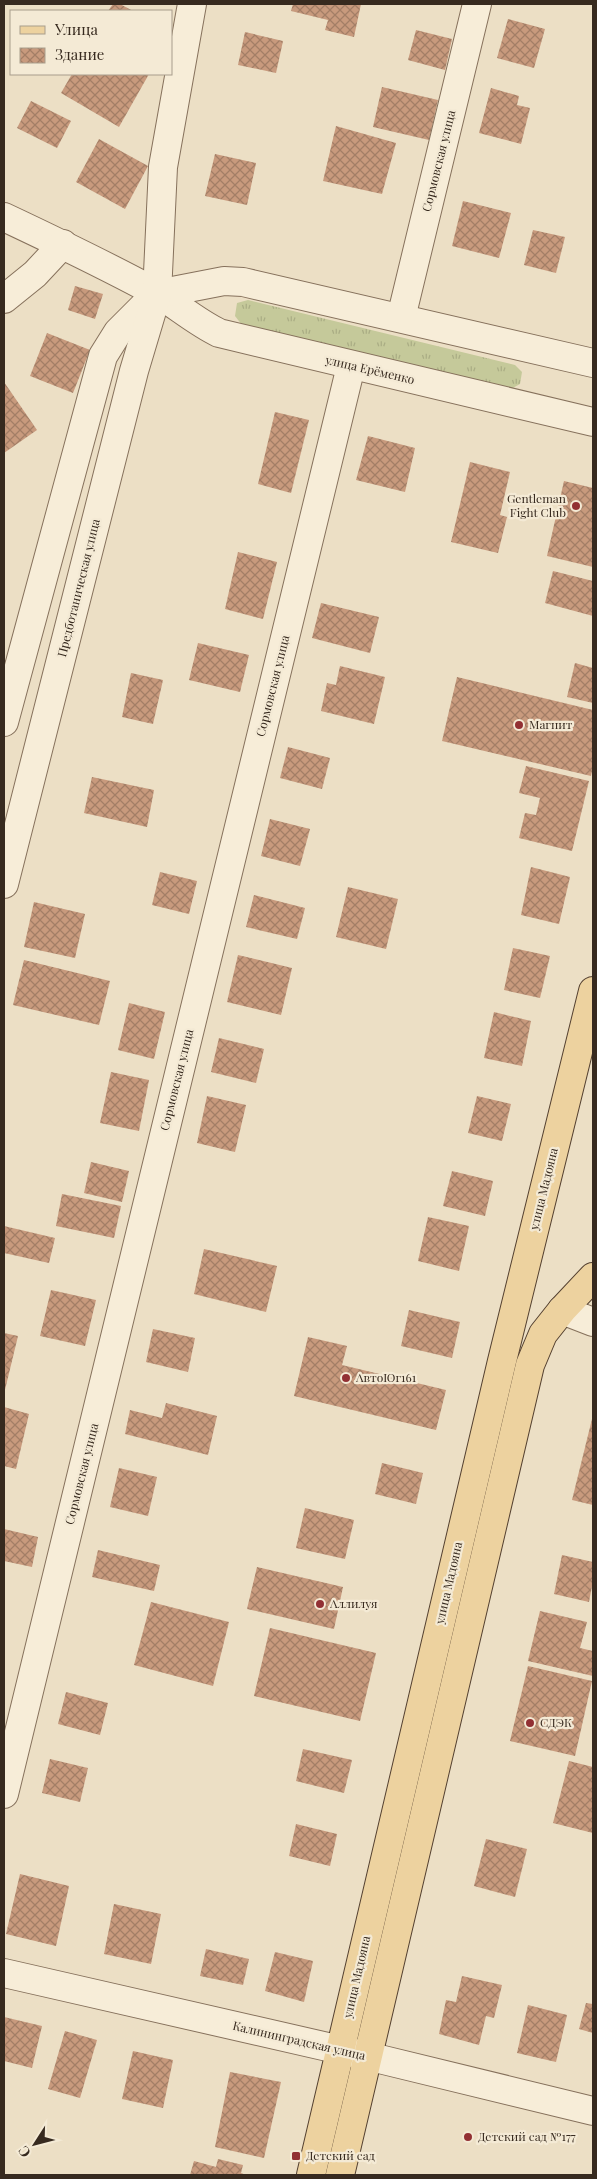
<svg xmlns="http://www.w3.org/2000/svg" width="597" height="2179" viewBox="0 0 597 2179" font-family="'Playfair Display',serif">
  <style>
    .grass { fill: url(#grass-tufts) }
    .building { fill: url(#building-cross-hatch) }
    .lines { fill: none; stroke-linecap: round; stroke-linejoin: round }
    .minor-casing { stroke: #86715c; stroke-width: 30 }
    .major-casing { stroke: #544030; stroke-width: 30 }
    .minor { stroke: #f7edd8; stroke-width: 28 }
    .major { stroke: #edd29f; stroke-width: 28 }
    .poi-dot { fill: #923033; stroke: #f4ead5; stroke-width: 2 }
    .labels { text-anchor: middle; stroke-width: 4.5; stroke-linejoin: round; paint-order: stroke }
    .street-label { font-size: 12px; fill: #372a1f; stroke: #f4ead5 }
    .poi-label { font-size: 12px; fill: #372a1f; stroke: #f4ead5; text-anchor: start }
  </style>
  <defs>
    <pattern id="grass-tufts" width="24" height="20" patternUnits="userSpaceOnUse" patternTransform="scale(1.25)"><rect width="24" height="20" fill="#c5c99a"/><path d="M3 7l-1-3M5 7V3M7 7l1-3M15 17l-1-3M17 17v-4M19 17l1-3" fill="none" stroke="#aaad84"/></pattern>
    <pattern id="building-cross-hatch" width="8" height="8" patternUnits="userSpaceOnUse" patternTransform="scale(1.25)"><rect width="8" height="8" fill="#c89a7d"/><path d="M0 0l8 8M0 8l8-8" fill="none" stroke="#a37e66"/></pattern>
  </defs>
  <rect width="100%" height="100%" fill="#ecdfc5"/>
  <path class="grass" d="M248,300l267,65 7,7 -2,12 -11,6 -267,-65 -7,-9 2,-13z"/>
  <g class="building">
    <path d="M113,4h7l13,7h-25z"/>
    <path d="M293,4h68l-7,33 -29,-7 3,-10 -37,-9z"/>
    <path d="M508,19l37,10 -11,39 -37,-10z"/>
    <path d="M416,30l36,9 -7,31 -37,-10z"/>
    <path d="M245,32l38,9 -7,32 -38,-8z"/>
    <path d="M72,74h77l-30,53 -58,-34z"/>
    <path d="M382,87l56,13 -9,40 -56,-13z"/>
    <path d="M491,88l28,8 -2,9 13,3 -9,36 -42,-11z"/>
    <path d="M31,101l40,20 -14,27 -40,-20z"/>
    <path d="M336,126l60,17 -14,51 -59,-13z"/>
    <path d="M99,139l49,27 -23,43 -49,-27z"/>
    <path d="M215,154l41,9 -9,42 -42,-9z"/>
    <path d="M463,201l48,12 -12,45 -47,-12z"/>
    <path d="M533,230l32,7 -9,36 -32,-8z"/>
    <path d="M75,286l28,8 -8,25 -27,-9z"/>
    <path d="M47,333l43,17 -17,43 -43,-17z"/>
    <path d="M4,382l33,48 -33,23z"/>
    <path d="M275,412l34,8 -18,73 -33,-9z"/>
    <path d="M368,436l47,12 -10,44 -49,-12z"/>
    <path d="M470,462l40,10 -10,43 7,2 -9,36 -47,-11z"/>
    <path d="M564,481l29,7v79l-46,-11z"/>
    <path d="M238,552l39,10 -14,57 -38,-10z"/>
    <path d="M553,571l40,10v35l-48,-13z"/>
    <path d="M321,603l58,14 -9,36 -58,-15z"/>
    <path d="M198,643l51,12 -9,37 -51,-12z"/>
    <path d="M575,663l18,5v35l-26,-6z"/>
    <path d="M340,666l45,11 -11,47 -53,-13 6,-28 9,2z"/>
    <path d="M131,673l32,7 -10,44 -31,-7z"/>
    <path d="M457,677l136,33v56l-2,10 -149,-35z"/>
    <path d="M288,747l42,11 -8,31 -42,-11z"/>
    <path d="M526,766l63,15 -17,70 -53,-13 6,-25 11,2 4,-17 -21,-5z"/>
    <path d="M92,777l62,13 -7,37 -63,-14z"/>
    <path d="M270,819l40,10 -10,37 -39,-10z"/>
    <path d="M531,867l39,10 -11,47 -38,-9z"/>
    <path d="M160,872l37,9 -8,33 -37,-9z"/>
    <path d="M348,887l50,12 -12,50 -50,-12z"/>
    <path d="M254,895l51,13 -8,31 -51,-12z"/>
    <path d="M34,902l51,12 -10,44 -51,-11z"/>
    <path d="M513,948l37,8 -10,42 -36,-8z"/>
    <path d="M238,955l54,13 -11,47 -54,-13z"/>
    <path d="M24,960l86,21 -11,44 -86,-20z"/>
    <path d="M129,1003l36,9 -11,47 -36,-9z"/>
    <path d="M494,1012l37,9 -9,45 -38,-8z"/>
    <path d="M219,1038l45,11 -8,34 -45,-11z"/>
    <path d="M111,1072l38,8 -10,51 -39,-8z"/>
    <path d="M207,1096l39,9 -11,47 -38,-9z"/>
    <path d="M477,1096l34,8 -9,37 -34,-8z"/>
    <path d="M91,1162l38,9 -7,31 -38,-9z"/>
    <path d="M452,1171l41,10 -8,35 -42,-10z"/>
    <path d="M62,1194l59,12 -7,32 -58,-12z"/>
    <path d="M428,1217l41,9 -10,45 -41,-10z"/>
    <path d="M4,1226l51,12 -6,25 -45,-10z"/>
    <path d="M204,1249l73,17 -11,46 -72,-18z"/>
    <path d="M51,1290l45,10 -11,46 -45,-10z"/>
    <path d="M409,1310l51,12 -8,36 -51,-12z"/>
    <path d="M153,1329l42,9 -7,34 -42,-10z"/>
    <path d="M4,1333l14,3 -14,58z"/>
    <path d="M308,1337l39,9 -5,19 104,25 -10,40 -142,-34z"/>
    <path d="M166,1403l51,13 -9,39 -83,-21 5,-24 32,8z"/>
    <path d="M4,1407l25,7 -13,55 -12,-3z"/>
    <path d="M593,1415v90l-21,-5z"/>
    <path d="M382,1463l41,10 -7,31 -41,-10z"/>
    <path d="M119,1468l38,9 -9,39 -38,-9z"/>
    <path d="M305,1508l49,12 -9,39 -49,-11z"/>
    <path d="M4,1529l34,8 -6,30 -28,-6z"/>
    <path d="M98,1550l62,15 -6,26 -62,-14z"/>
    <path d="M562,1555l31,7v19l-4,21 -35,-8z"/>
    <path d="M257,1567l86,20 -9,42 -87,-20z"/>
    <path d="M151,1602l78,20 -16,64 -79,-21z"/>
    <path d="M540,1611l47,11 -7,26 13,3v25l-65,-15z"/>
    <path d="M270,1628l106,25 -16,68 -106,-25z"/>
    <path d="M528,1666l64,15 -17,75 -65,-15z"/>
    <path d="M66,1692l42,11 -8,32 -42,-11z"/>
    <path d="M303,1749l49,11 -8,33 -48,-12z"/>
    <path d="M50,1759l38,9 -8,34 -38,-9z"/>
    <path d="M569,1761l24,6v66l-40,-10z"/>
    <path d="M296,1824l41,10 -7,32 -41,-10z"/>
    <path d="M486,1839l41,10 -12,48 -41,-11z"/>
    <path d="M20,1874l49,12 -13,60 -50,-12z"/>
    <path d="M114,1904l47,10 -10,50 -47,-10z"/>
    <path d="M206,1949l43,10 -6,26 -43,-9z"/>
    <path d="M275,1952l38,9 -9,41 -39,-11z"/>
    <path d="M462,1976l40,9 -8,33 -8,-2 -7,29 -40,-11 7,-34 10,2z"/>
    <path d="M586,2003l7,1v29l-14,-4z"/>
    <path d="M528,2005l39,10 -11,47 -39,-9z"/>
    <path d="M4,2017l38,9 -10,42 -28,-7z"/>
    <path d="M65,2031l32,9 -17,58 -32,-9z"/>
    <path d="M133,2051l40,9 -10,48 -41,-9z"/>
    <path d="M230,2072l51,10 -17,76 -49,-11z"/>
    <path d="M218,2159l25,6 -2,8 5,2h-56l4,-14 22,6z"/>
  </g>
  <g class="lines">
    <defs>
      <g id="minor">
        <path d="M4,217c51,24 101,48 151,75 22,13 41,30 64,41l374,89"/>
        <path d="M157,294l67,-13 19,1 350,81"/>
        <path d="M4,299l31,-25 28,-30"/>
        <path d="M401,318l76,-314"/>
        <path d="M4,722l99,-366 15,-24 36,-36"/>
        <path d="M4,884l130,-513 23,-77 6,-127 29,-163"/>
        <path d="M562,1310l31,12"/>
        <path d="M4,1794l347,-1428"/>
        <path d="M4,1973l363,83 226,55"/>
      </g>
      <g id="major">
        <path d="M311,2175l191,-814 91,-370"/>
        <path d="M340,2175l190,-810 13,-31 19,-24 31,-33"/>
      </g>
    </defs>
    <use href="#minor" class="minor-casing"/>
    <use href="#major" class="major-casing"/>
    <use href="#minor" class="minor"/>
    <use href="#major" class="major"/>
  </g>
  <g class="poi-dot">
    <circle cx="576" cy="506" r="5"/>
    <circle cx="519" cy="725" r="5"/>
    <circle cx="346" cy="1378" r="5"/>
    <circle cx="320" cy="1604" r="5"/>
    <circle cx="530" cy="1723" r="5"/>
    <circle cx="468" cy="2137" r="5"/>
    <rect x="291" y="2151" width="10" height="10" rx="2.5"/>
  </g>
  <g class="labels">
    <g class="street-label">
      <text transform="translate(439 161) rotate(-76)" y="4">Сормовская улица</text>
      <text transform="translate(370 370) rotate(13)" y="4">улица Ерёменко</text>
      <text transform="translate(79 588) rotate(-76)" y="4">Предботаническая улица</text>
      <text transform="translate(273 686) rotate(-76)" y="4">Сормовская улица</text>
      <text transform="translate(177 1080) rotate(-76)" y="4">Сормовская улица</text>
      <text transform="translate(544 1189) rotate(-76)" y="4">улица Мадояна</text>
      <text transform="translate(82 1474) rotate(-76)" y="4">Сормовская улица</text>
      <text transform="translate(449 1583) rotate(-77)" y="4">улица Мадояна</text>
      <text transform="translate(357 1977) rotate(-77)" y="4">улица Мадояна</text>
      <text transform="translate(299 2041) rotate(13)" y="4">Калининградская улица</text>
    </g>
    <g class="poi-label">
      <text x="566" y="503" text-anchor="end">Gentleman<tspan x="566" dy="14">Fight Club</tspan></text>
      <text x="529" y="729">Магнит</text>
      <text x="356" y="1382">АвтоЮг161</text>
      <text x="330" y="1608">Аллилуя</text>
      <text x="540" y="1727">СДЭК</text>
      <text x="478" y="2141">Детский сад №177</text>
      <text x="306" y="2160">Детский сад</text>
    </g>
  </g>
  <rect width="597" height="2179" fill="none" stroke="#372a1f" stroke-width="10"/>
  <rect x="10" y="10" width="162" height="65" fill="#f4ead5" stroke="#a89d8c"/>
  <rect x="20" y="26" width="25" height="8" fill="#edd29f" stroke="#a89d8c"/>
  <text x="55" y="35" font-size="15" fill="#372a1f">Улица</text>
  <rect x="20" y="48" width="25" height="15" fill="url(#building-cross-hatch)" stroke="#a89d8c"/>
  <text x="55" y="60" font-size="15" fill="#372a1f">Здание</text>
  <g transform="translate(35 2144) rotate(234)" stroke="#f4ead5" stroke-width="4" paint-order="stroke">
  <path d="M0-4L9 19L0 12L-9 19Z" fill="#372a1f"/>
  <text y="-8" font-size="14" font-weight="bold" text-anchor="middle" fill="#372a1f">С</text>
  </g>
</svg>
